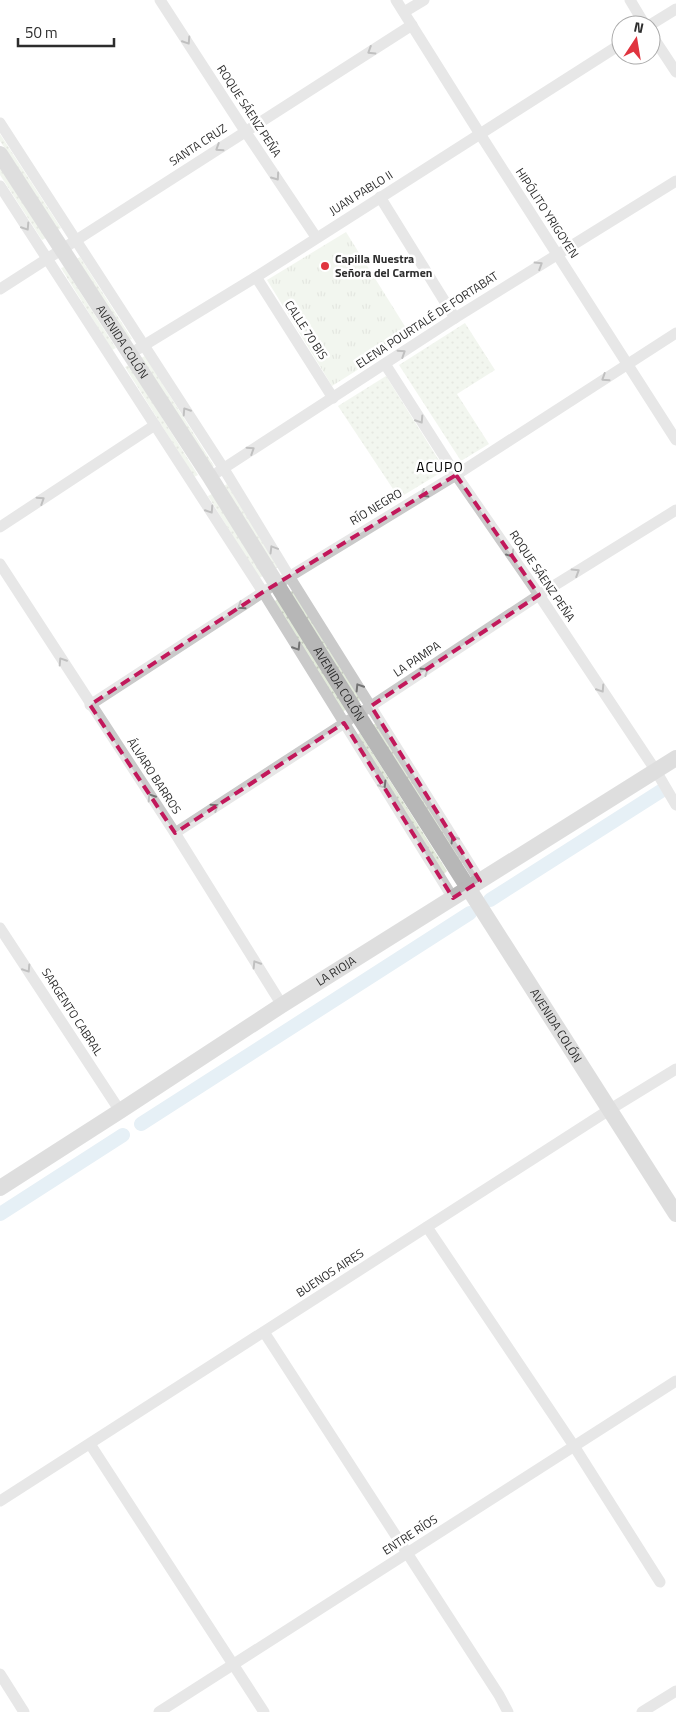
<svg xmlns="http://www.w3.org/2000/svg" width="676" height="1712" viewBox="0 0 676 1712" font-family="'Titillium Web',sans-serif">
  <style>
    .grass { fill: url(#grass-dots) }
    .park { fill: url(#park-tufts) }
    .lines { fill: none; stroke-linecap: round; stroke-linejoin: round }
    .canal { stroke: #c8ddea; stroke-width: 14 }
    .street { stroke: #cacaca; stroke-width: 11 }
    .secondary { stroke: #b7b7b7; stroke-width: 16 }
    .oneway { stroke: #747474 }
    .marked { fill: none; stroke: #c2185b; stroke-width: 4; stroke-dasharray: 10 6; stroke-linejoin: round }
    .poi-dot { fill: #e0343f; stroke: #fff; stroke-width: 2 }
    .labels { text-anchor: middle; stroke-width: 5; stroke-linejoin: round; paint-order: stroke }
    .street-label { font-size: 12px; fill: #2d2d2d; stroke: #fff }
    .poi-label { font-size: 12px; font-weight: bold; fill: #2d2d2d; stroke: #fff; text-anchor: start }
    .neighbourhood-label { font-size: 14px; letter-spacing: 1px; fill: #000; stroke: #fff }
  </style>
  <defs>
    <pattern id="grass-dots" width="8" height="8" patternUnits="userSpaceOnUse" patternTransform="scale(1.25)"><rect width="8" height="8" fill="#e3ebdb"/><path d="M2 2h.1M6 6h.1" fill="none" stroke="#c3cabc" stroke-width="1.8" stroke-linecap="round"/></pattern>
    <pattern id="park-tufts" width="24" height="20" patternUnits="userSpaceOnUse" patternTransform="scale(1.25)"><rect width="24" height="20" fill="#e3ebdb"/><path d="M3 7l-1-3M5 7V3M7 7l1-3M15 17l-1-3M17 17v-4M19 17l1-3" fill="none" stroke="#c3cabc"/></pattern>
  </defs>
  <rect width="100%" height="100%" fill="#fff"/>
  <g class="grass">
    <path d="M0,134l61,94 -3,2 -58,-89z"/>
    <path d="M0,168l46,70 -4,2 -42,-65z"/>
    <path d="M80,257l52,82 -3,1 -52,-81z"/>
    <path d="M64,267l52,81 -4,2 -51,-82z"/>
    <path d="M465,323l30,47 -38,24 32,50 -28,17 -62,-96z"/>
    <path d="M145,356l69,110 -3,2 -70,-110z"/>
    <path d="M129,365l69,110 -4,2 -69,-110z"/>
    <path d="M386,376l59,94 -46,28 -61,-92z"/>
    <path d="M227,484l52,83 -4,2 -51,-83z"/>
    <path d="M212,494l51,82 -4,2 -51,-82z"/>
    <path d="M293,590l69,110 -3,2 -69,-110z"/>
    <path d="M277,599l69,110 -3,3 -69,-110z"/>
    <path d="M376,723l87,139 -3,2 -87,-139z"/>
    <path d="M360,733l87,138 -3,3 -87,-139z"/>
  </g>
  <path class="park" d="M346,232l65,104 -79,50 -65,-106z"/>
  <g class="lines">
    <g class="canal">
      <path d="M490,900l171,-109"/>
      <path d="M141,1124l329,-211"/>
      <path d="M0,1214l123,-79"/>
    </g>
    <g class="street">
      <path d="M160,0l85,131 71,106"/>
      <path d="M396,0l84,134 196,306"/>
      <path d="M630,0l15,25"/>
      <path d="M404,12l20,-12"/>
      <path d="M650,25l26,-16"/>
      <path d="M651,34l25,38"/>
      <path d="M0,123l224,346 65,107 191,305"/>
      <path d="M0,186l263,406 190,306"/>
      <path d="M380,197l75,121"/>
      <path d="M256,277l77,121"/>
      <path d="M0,289l412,-264"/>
      <path d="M138,349l118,-72 365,-233"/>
      <path d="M385,364l71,111 83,120 117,176 20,34"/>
      <path d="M218,472l237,-154 221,-137"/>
      <path d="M0,527l155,-102"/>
      <path d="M0,564l175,269 107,172"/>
      <path d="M284,580l172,-105 220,-142"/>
      <path d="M90,705l178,-116"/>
      <path d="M365,710l174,-115 137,-85"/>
      <path d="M175,833l174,-113"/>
      <path d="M0,928l120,183"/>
      <path d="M427,1227l147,219 86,136"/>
      <path d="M264,1332l235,363 9,17"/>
      <path d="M90,1444l174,268"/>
      <path d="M0,1501l609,-391 67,-41"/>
      <path d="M0,1674l24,38"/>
      <path d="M159,1712l517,-331"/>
      <path d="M642,1712l34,-21"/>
    </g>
    <g class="secondary">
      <path id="s1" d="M0,154l210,323 148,238 318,499"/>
      <path id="s2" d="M0,1188l120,-77 162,-106 394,-247"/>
    </g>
  </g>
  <defs><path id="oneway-chevron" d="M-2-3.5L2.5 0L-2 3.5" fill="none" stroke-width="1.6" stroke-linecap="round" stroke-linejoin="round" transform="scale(1.25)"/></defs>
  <g class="oneway">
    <use href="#oneway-chevron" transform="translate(187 41) rotate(57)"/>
    <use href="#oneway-chevron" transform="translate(371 51) rotate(148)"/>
    <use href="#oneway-chevron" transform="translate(219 148) rotate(147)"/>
    <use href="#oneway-chevron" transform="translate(276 177) rotate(55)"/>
    <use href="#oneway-chevron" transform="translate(26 227) rotate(57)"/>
    <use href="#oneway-chevron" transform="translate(539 265) rotate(-32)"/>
    <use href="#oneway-chevron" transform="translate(402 353) rotate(-33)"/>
    <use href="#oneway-chevron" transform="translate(605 378) rotate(147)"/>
    <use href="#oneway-chevron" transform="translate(186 411) rotate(-123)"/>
    <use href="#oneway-chevron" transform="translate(420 420) rotate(57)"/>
    <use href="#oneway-chevron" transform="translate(251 450) rotate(-33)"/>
    <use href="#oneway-chevron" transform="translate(424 494) rotate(149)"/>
    <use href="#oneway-chevron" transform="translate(41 500) rotate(-33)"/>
    <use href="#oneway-chevron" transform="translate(210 510) rotate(57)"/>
    <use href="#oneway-chevron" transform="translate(273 549) rotate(-121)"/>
    <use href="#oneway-chevron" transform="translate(511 554) rotate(55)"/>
    <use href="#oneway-chevron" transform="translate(576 572) rotate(-32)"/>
    <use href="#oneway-chevron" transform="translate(241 606) rotate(147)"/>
    <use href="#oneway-chevron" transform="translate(297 647) rotate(58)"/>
    <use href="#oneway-chevron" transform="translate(62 661) rotate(-123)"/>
    <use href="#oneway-chevron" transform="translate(425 671) rotate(-34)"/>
    <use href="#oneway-chevron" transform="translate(359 687) rotate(-122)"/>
    <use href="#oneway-chevron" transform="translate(601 689) rotate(57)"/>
    <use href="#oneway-chevron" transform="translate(383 785) rotate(58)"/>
    <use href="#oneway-chevron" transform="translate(151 797) rotate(-123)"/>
    <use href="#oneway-chevron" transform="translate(215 807) rotate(-33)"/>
    <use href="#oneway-chevron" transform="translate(454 839) rotate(-122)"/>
    <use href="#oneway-chevron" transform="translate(256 964) rotate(-122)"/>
    <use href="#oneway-chevron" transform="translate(27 969) rotate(57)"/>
  </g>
  <path d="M0 0H676V1712H0ZM456,475l83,120 -168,111 109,175 -27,17 -109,-175 -169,110 -85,-128 173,-113z" fill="#fff" fill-opacity=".55" fill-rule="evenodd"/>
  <path class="marked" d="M456,475l83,120 -168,111 109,175 -27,17 -109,-175 -169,110 -85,-128 173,-113z"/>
  <circle class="poi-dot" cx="325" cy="266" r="5"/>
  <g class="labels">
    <g class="street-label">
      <text transform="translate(249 111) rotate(57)" y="4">ROQUE SÁENZ PEÑA</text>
      <text transform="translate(198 145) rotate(-33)" y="4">SANTA CRUZ</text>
      <text transform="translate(361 193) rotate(-32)" y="4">JUAN PABLO II</text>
      <text transform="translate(547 213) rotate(57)" y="4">HIPÓLITO YRIGOYEN</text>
      <text transform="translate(427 320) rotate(-33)" y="4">ELENA POURTALÉ DE FORTABAT</text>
      <text transform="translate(306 330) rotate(57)" y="4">CALLE 70 BIS</text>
      <text dy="4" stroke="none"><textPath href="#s1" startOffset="224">AVENIDA COLÓN</textPath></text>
      <text transform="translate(376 507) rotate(-31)" y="4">RÍO NEGRO</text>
      <text transform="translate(542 576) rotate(56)" y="4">ROQUE SÁENZ PEÑA</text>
      <text transform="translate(417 659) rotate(-34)" y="4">LA PAMPA</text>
      <text dy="4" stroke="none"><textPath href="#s1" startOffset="629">AVENIDA COLÓN</textPath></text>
      <text transform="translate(154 776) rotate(57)" y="4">ÁLVARO BARROS</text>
      <text dy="4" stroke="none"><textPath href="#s2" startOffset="400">LA RIOJA</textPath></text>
      <text transform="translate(72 1012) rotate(57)" y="4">SARGENTO CABRAL</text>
      <text dy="4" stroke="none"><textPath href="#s1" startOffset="1034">AVENIDA COLÓN</textPath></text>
      <text transform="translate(330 1273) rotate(-33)" y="4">BUENOS AIRES</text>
      <text transform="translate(410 1535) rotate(-33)" y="4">ENTRE RÍOS</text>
    </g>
    <g class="poi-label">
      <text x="335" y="263">Capilla Nuestra<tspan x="335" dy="14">Señora del Carmen</tspan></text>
    </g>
    <g class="neighbourhood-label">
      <text x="440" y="472">ACUPO</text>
    </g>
  </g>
  <g transform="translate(636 40) rotate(12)"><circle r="24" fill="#ffffff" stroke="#ababab"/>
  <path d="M0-4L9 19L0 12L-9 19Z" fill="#e0343f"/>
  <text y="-8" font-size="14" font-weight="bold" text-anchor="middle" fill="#2d2d2d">N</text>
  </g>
  <path d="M18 38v8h96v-8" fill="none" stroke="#2d2d2d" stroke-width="2.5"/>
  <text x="25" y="38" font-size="15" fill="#2d2d2d" stroke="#ffffff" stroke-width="4" paint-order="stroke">50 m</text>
</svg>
